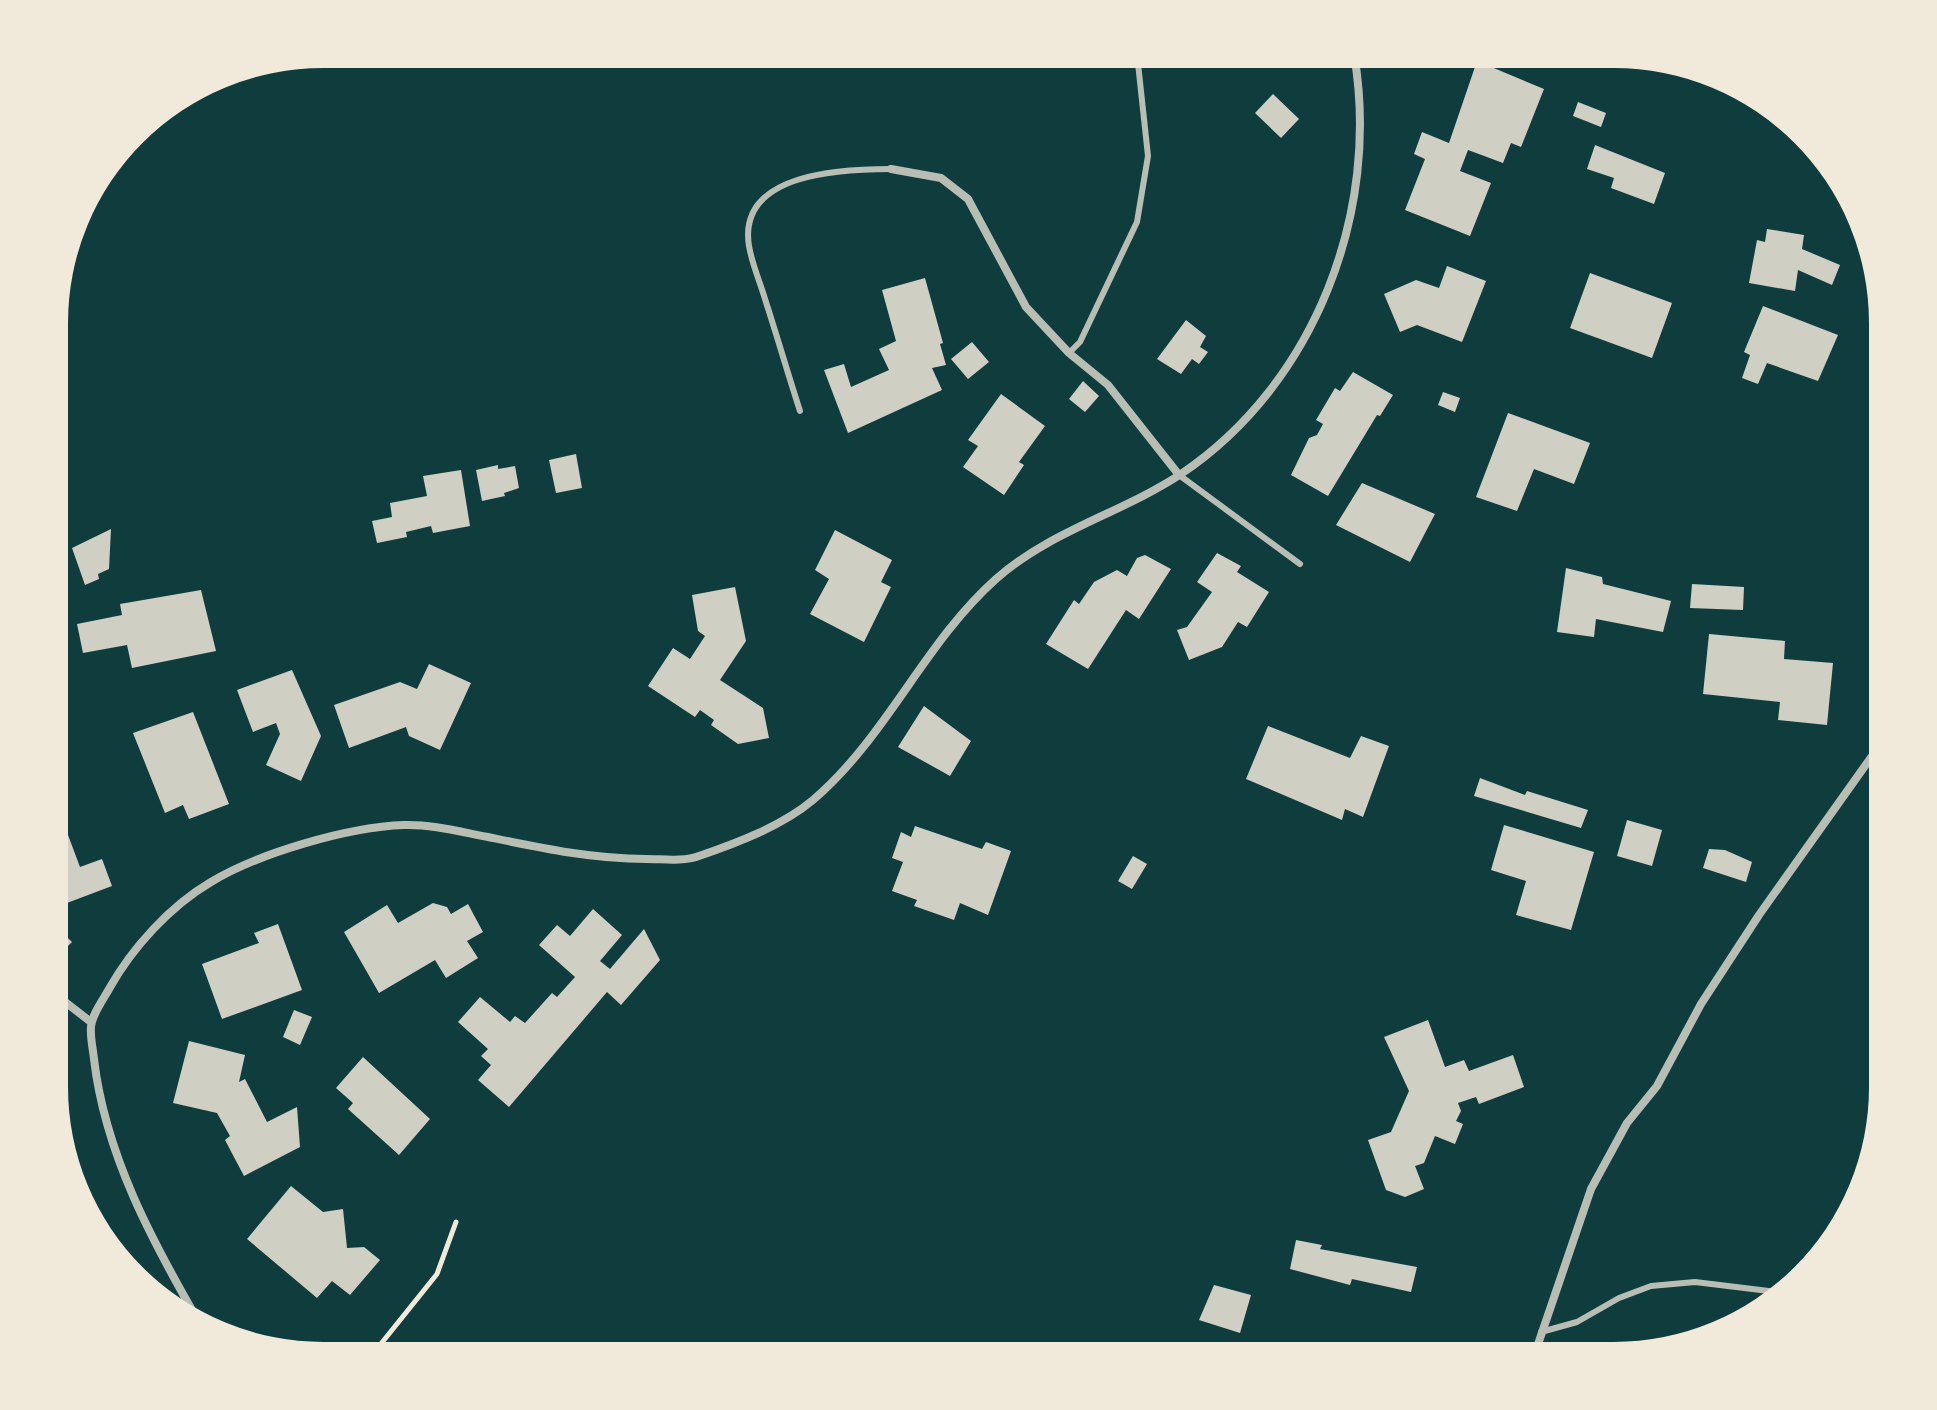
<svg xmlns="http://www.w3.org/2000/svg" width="1937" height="1410" viewBox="0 0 1937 1410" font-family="Commissioner,sans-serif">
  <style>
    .building { fill: #cfcfc3 }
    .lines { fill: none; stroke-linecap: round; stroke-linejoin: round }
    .path { stroke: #f1e9da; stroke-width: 5 }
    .service { stroke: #b8beb3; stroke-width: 6 }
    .minor { stroke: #b8beb3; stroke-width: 8 }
  </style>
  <rect width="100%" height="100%" fill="#0f3d3e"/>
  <g class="building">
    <path d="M1477,61l67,28 -23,58 -10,-4 -8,20 -35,-13 -8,21 31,12 -21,53 -65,-26 20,-51 -11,-5 8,-22 27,11z"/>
    <path d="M1273,94l26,25 -18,19 -26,-25z"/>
    <path d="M1578,102l28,11 -5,14 -28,-11z"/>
    <path d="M1595,145l70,28 -11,31 -43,-16 3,-10 -27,-9z"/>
    <path d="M1767,229l37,6 -2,14 38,16 -8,20 -34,-15 -3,21 -46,-8 8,-43 8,2z"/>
    <path d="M1447,266l39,15 -24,61 -45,-17 -17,7 -16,-38 32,-14 23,8z"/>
    <path d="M1590,273l82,30 -20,55 -82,-30z"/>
    <path d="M925,278l18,65 -3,1 6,21 -14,3 10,22 -94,43 -24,-63 20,-6 7,23 38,-17 -10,-21 17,-8 -14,-51z"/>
    <path d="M1763,306l75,29 -20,46 -51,-18 -9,21 -16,-6 8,-23 -6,-3z"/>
    <path d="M1186,320l20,16 -6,11 8,5 -9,12 -7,-5 -11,15 -24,-15z"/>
    <path d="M972,342l17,20 -21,17 -17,-20z"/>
    <path d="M1353,372l40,23 -13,21 -3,-1 -49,81 -37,-21 18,-37 8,-3 6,-11 -7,-4 19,-32 5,3z"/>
    <path d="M1083,381l16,15 -14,16 -16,-13z"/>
    <path d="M1443,392l17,6 -5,14 -17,-7z"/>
    <path d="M1001,394l44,32 -26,36 5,3 -20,30 -41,-28 15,-21 -10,-6z"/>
    <path d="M1508,413l82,30 -16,41 -40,-15 -17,42 -41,-14z"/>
    <path d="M576,454l6,34 -26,5 -7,-33z"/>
    <path d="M498,465v4l17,-3 4,22 -15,5 1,3 -23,5 -6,-31z"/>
    <path d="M461,470l9,56 -37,7 -2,-7 -25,6 1,5 -30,6 -5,-22 20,-4 -2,-14 37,-7 -4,-20z"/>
    <path d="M1362,483l73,31 -25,48 -74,-37z"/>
    <path d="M111,529l-2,40 -11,5 1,5 -14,6 -13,-37z"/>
    <path d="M835,530l57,30 -11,22 10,5 -27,55 -54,-28 19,-35 -14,-9z"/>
    <path d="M1217,553l24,13 -4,6 32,20 -22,35 -9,-5 -16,25 -33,13 -12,-30 10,-3 25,-35 -15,-10z"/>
    <path d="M1145,555l26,14 -32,50 -13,-9 -38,59 -42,-25 28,-44 5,4 15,-22 23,-12 10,6 10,-18z"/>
    <path d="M1566,568l36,9 1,7 68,17 -8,31 -67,-13 -2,18 -37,-5z"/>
    <path d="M1692,584l52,3 -1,23 -53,-2z"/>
    <path d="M735,587l11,54 -26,39 43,28 6,30 -31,6 -27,-19 3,-5 -14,-10 -5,7 -47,-31 25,-38 17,11 15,-23 -7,-5 -6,-36z"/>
    <path d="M201,590l15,61 -84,17 -5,-23 -44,8 -6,-29 45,-9 -2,-11z"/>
    <path d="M1709,634l76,7 -1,18 49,4 -6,62 -49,-5 2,-18 -77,-8z"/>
    <path d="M429,664l42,19 -31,67 -31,-14 -3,-9 -57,21 -15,-43 66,-23 17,7z"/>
    <path d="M292,670l29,66 -20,45 -35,-16 14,-31 -4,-11 -23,9 -16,-42z"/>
    <path d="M924,706l47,35 -21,35 -52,-29z"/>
    <path d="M193,712l36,92 -40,15 -6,-14 -18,8 -32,-80z"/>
    <path d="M1268,726l82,32 11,-22 28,10 -26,71 -18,-8 -3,11 -96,-41z"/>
    <path d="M1480,778l45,17 2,-4 61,19 -7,18 -107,-32z"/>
    <path d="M56,816l6,3 18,48 22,-8 10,27 -53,20z"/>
    <path d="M1627,820l35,10 -10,36 -35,-10z"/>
    <path d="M1504,825l90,27 -23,78 -55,-15 10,-34 -35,-11z"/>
    <path d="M915,826l67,23 4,-7 25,9 -23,64 -28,-12 -6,17 -40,-14 3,-6 -25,-9 11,-29 -11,-4 9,-26 10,5z"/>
    <path d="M1709,849l16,1 27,12 -6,20 -43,-14z"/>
    <path d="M1133,856l14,8 -15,25 -14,-8z"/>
    <path d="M433,903l14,4 4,7 17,-10 15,28 -16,9 11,17 -32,20 -11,-18 -56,33 -35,-61 43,-27 11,18z"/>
    <path d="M593,909l29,26 -22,26 10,8 34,-40 16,31 -39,45 -14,-13 -98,115 -31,-27 13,-15 -10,-9 7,-7 -30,-27 22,-25 30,25 5,-6 10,7 27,-30 5,4 18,-20 -36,-32 18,-20 13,11z"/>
    <path d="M278,924l24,66 -80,29 -20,-55 57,-21 -5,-10z"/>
    <path d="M56,927l16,15 -13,13 -3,-2z"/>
    <path d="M294,1010l18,7 -12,28 -17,-8z"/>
    <path d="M1428,1020l17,47 19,-7 5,11 44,-16 11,32 -45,17 -3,-7 -18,6 3,8 -5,10 7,3 -8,20 -20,-8 -11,27 -9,3 9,23 -19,8 -19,-7 -18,-50 23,-8 18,-41 -25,-54z"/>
    <path d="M189,1041l56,14 -6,27 6,-3 22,43 30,-15 3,40 -56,29 -19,-36 5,-4 -13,-23 -44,-10z"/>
    <path d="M363,1057l67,62 -31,36 -51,-46 5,-6 -17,-15z"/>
    <path d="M291,1186l32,26 20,-3 4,39 17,-1 16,13 -30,35 -18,-14 -15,17 -70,-59z"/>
    <path d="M1296,1240l26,5 -2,4 97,18 -6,25 -59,-13 -2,6 -60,-16z"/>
    <path d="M1214,1285l37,10 -11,38 -41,-13z"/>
  </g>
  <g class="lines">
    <path class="path" d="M372,1355l65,-81 19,-52"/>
    <g class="service">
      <path d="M1069,353l11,-11 57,-120 11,-66 -11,-102"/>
      <path d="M800,411c-12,-37 -23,-75 -35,-112 -5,-17 -13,-35 -16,-53 -12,-74 95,-77 142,-77"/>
      <path d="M1179,475l121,89"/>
      <path d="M1541,1332l36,-10 42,-24 32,-12 44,-4 82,10"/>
    </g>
    <g class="minor">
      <path d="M891,169l50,9 27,21 58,108 43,46 39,32 71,90"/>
      <path d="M56,995l35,27"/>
      <path d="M200,1324c-48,-83 -95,-170 -106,-265 -1,-10 -4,-22 -3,-32 1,-13 12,-27 18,-38 23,-41 61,-83 102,-107 48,-29 137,-55 193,-57 27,-1 57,7 84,12 53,11 104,22 158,22 17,0 37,3 53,-3 38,-13 83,-30 114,-56 74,-63 111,-157 183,-221 54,-48 126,-66 185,-105 134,-90 200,-263 173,-420"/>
      <path d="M1534,1356l57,-167 36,-66 30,-37 44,-82 58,-89 123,-173"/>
    </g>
  </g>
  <path d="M0 0H1937V1410H0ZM323 68H1614A255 255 0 0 1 1869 323V1087A255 255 0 0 1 1614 1342H323A255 255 0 0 1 68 1087V323A255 255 0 0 1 323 68Z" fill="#f1e9da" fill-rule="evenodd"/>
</svg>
